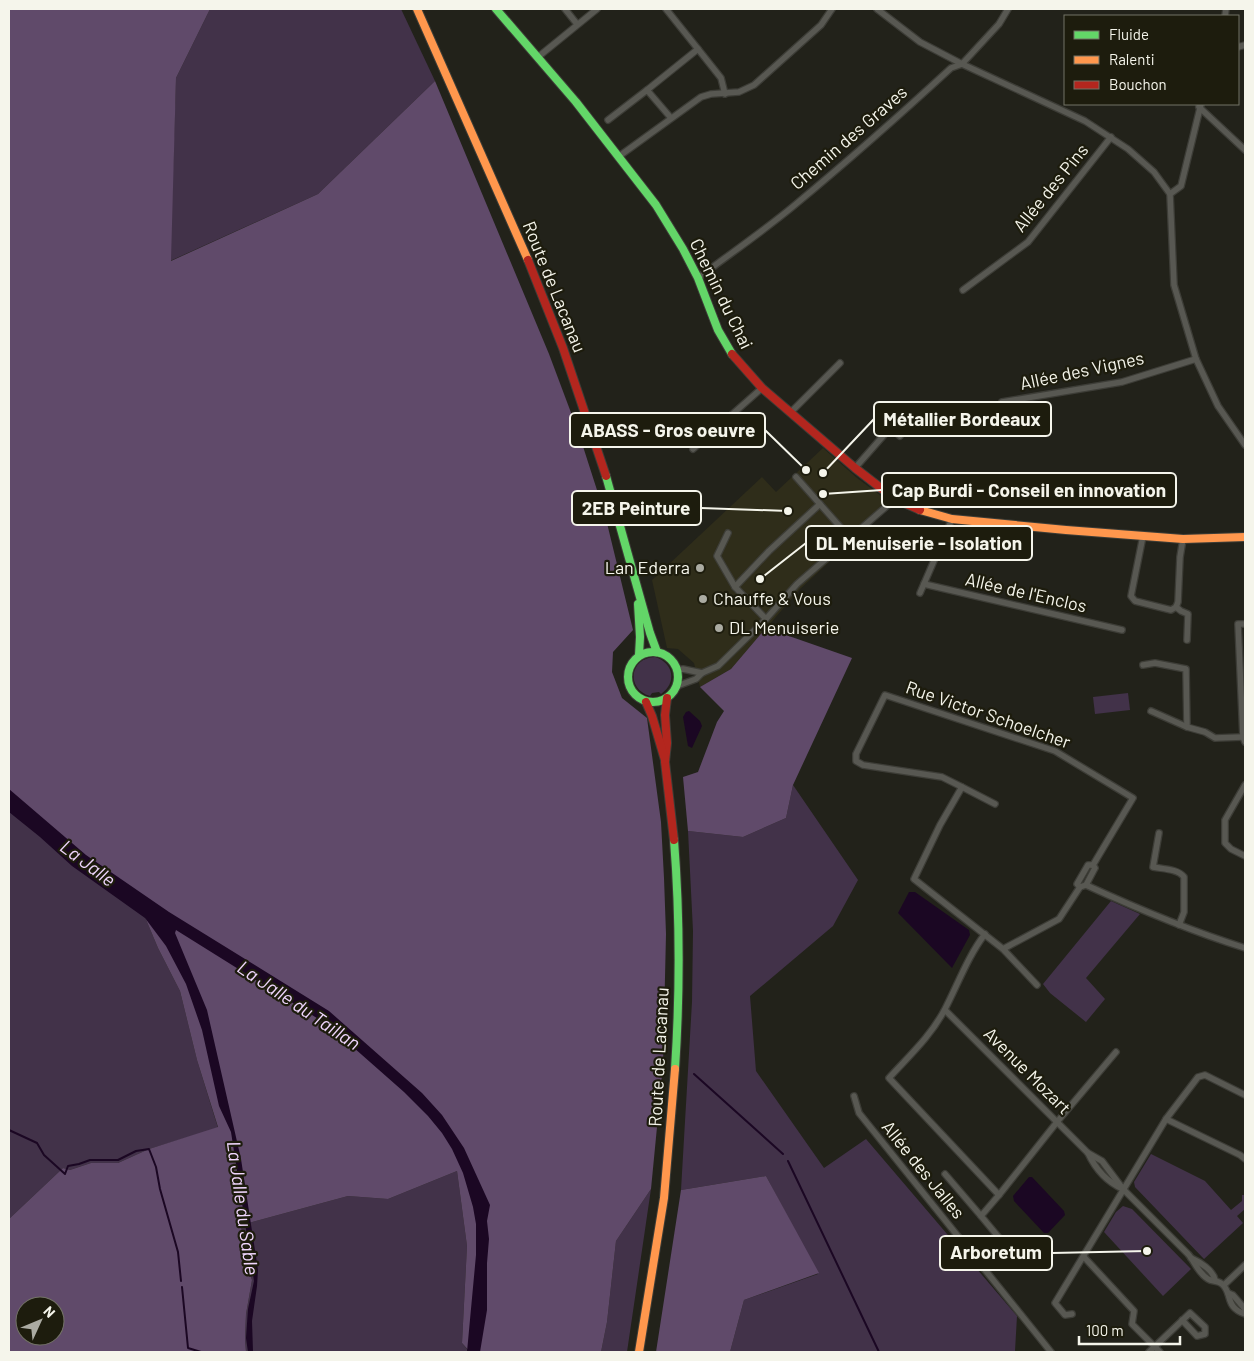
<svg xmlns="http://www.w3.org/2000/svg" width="1254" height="1361" viewBox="0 0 1254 1361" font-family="Barlow,sans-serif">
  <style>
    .built { fill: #2f2d1a }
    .green { fill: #423249 }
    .forest { fill: #604a6a; fill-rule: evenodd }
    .water { fill: #1b0723 }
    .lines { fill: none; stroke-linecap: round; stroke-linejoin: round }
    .stream { stroke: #1b0723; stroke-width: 2 }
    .street-casing { stroke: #3d3d37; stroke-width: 8 }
    .fast-casing { stroke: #3d3d37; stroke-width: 10 }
    .slow-casing { stroke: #3d3d37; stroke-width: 10 }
    .jam-casing { stroke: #3d3d37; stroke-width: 10 }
    .street { stroke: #585852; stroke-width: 5.5 }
    .fast { stroke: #63d668; stroke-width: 8 }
    .slow { stroke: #ff974d; stroke-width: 8 }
    .jam { stroke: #b3261e; stroke-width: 8 }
    .poi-dot { fill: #ababa2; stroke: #1d1c0d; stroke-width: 2 }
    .labels { text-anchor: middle; stroke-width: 4.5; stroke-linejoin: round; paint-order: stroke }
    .street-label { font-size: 18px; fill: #f5f5eb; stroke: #1d1c0d }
    .poi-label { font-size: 18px; fill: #f5f5eb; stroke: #1d1c0d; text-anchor: start }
    .water-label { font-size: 19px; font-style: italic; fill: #f0d6fe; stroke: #1d1c0d }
    .leader { fill: none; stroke: #f5f5eb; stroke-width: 2 }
    .callout-dot { fill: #f5f5eb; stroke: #1d1c0d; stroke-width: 2 }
    .callout { fill: #1d1c0d; stroke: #f5f5eb; stroke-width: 2 }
    .callout-label { font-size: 19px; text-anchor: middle; font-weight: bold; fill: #f5f5eb }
  </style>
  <rect width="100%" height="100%" fill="#22221a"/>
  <path class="built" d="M823,448l34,30 35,26 -92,85 -69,80 -31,18 -6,-24 -16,-14 -11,-1 -15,-68 110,-103 14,15z"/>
  <g class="green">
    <path d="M210,9h191l34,72 -117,113 -148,67 6,-183z"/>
    <path d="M655,657c19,6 22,26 6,37l-2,-2 -7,1 -2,3c-24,-7 -21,-38 5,-39z"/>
    <path d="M1128,693l2,17 -35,4 -2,-17z"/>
    <path d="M793,785l65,95 -25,46 -83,70 6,75 68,97 42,-29 151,177 -2,35 -6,1h-279l14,-52 74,-26 -52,-98 -85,14 11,-188 1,-71 -5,-100 55,6 43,-19z"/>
    <path d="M9,807l133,103 16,38 22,43 17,69 21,68 -69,21 -31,14h-27l-21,7 -7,-2 -54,51z"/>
    <path d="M1111,901l29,13 -54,64 19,21 -19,23 -36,-29 -7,-9z"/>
    <path d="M1151,1154l54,27 26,29 11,-9v-6h3v14l-8,7 6,7 -39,36 -69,-72 -1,-5z"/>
    <path d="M457,1171l10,75 -5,97 5,6v3h-221l-1,-13 1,-25 6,-34 -5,-14 -2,-22 -4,-19 107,-29 40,3z"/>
    <path d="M651,1189l-24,163h-26l6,-30 9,-81z"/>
    <path d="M1123,1206l9,3 59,60 -28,27 -59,-64 12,-20z"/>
  </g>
  <g class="forest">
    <path d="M9,9h201l-34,69 -5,183 147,-67 117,-113 114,273 30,80 26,81 28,115 -20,22 -1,20 10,26 25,20 14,104 3,56 2,56 -3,131 -12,124 -35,52 -9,81 -6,30h-131l-8,-9 5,-97 -10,-75 -69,28 -40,-3 -107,29 6,41 5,14 -6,34 -1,25 1,13h-237v-133l54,-51 7,2 21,-7h27l31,-14 69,-22 -21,-67 -17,-69 -22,-43 -16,-38 -133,-103zM25,1306h30v30h-30z"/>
    <path d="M766,628l86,30 -59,127 -7,33 -43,19 -55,-6 -5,-54 15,-5 19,-50 7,-11 -24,-24 31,-18z"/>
    <path d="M766,1176l53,97 -75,27 -14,52h-74l25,-162z"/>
  </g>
  <g class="water">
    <path d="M689,711l11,10 2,5 -10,22 -4,-2 -5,-29 3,-5z"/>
    <path d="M9,789l77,66 83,57 160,99 93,82 20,22 22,33 26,57 -3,16 2,18 -2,24v47l-7,42h-13l9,-97v-31l-3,-17 -10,-34 -11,-24 -10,-16 -14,-17 -24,-24 -76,-67 -152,-95 -1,3 32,77 34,149 17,111 -1,16 -5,35 1,31h-5l-2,-14 2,-29 6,-28 -23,-149 -12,-26 -17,-76 -16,-46 -20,-38 -21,-28 -73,-52 -32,-29 -31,-25z"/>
    <path d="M909,892h6l54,38 1,5 -18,33 -54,-55z"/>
    <path d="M1029,1177h3l32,34 1,4 -17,18h-4l-30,-32 -1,-5z"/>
  </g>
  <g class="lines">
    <g class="stream">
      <path d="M694,1074l89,80"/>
      <path d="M9,1130l28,13 7,12 21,19 3,-8 11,-2 11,-4h28l18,-9 13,-2 7,18 4,22 18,63 3,29"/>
      <path d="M788,1161l91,191"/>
      <path d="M182,1287l6,61 13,4"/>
    </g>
    <defs>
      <g id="street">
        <path d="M565,9l12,15"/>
        <path d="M877,9l43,33 42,22 123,57 43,28 26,23 16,22 4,91 22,74 22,47 27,39"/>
        <path d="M1225,16l1,-7"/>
        <path d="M1238,47l7,-2"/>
        <path d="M698,49l23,29 4,16"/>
        <path d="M538,57l59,-48"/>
        <path d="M647,90l51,-41 -32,-40"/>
        <path d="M1199,107l46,43"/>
        <path d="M608,120l39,-30 24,28"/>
        <path d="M618,157l83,-60 10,-3 28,-2 15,-7 67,-60 11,-16"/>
        <path d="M1170,194l11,-8 20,-82"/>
        <path d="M698,278c33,-25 67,-48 98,-74 53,-44 105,-90 155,-136l11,-4 37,-40 9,-15"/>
        <path d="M963,290l65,-48 83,-105"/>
        <path d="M1002,402l120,-20 74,-23"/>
        <path d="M791,412l49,-49"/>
        <path d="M879,416l21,20"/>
        <path d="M693,449l69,-61"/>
        <path d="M855,468l36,-41"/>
        <path d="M796,477l54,61"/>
        <path d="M728,533l-11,23 18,31 31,32"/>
        <path d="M1143,536l-12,60 4,5 36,9 5,-3 2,-5 2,-45 3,-18"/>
        <path d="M924,584l198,46"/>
        <path d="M735,587l34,-36 51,-47"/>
        <path d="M920,593l32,-74"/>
        <path d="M1176,607l5,4 7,3 -1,26"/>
        <path d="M1245,624h-7l5,113 2,5"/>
        <path d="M1143,665l12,-2 31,6 1,58 18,5 10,6 28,-1"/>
        <path d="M678,670l5,-1 19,4"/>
        <path d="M677,686l19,-7 6,-6 16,-7 48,-47 31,-35 98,-85"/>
        <path d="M1151,711l36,16"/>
        <path d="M1245,785l-20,35v23l6,6 14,7"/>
        <path d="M962,787l33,17"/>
        <path d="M1159,833l-6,34c10,2 25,2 31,10v35l-5,13"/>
        <path d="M1086,885c52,24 105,46 159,63"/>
        <path d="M1080,887l-3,-3 11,-19h5"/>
        <path d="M985,934c-17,22 -27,50 -40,75 -14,27 -36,47 -56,69l110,117 58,-73 59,-70"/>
        <path d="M1003,949l56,-30 21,-32 6,-2 9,-17 -2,-3 40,-67 -78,-47 -170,-56 -29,59v7l7,4 79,12 20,10 -22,38 -26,54 89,70 34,36"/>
        <path d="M945,1010l143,143c7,15 19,29 35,36"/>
        <path d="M854,1096l5,17 192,239"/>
        <path d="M1166,1119l74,36 5,4"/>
        <path d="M1088,1153l14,8 21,28 65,65c7,8 10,19 20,25 4,3 10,1 14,5 11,9 2,23 23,30"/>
        <path d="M945,1174l36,42"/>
        <path d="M999,1195l-18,21 35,42"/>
        <path d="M1084,1257l50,54 -2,13 28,28"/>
        <path d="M1191,1258c9,4 22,12 24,22"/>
        <path d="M1224,1285l21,-20"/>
        <path d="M1228,1293l5,2 12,14"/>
        <path d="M1072,1314l-7,1 -10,-12 111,-184 32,-42 7,-2 40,20"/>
        <path d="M1149,1352l41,-39 15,14v7l-8,2 -15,-16"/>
      </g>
      <g id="fast">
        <path d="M496,9l80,93 80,103 27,44 15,29 20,52 14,24"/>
        <path d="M606,476l44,157 7,19"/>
        <path d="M638,604l2,33 -1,18"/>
        <circle cx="653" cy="677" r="25"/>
        <path d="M674,840c6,76 6,153 1,229"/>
      </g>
      <g id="slow">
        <path d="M417,9l111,251"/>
        <path d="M920,510l32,9 114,11 117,9 62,-2"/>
        <path d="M639,1352l25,-154 11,-129"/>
      </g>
      <g id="jam">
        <path d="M528,260l35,88 43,128"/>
        <path d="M732,354l30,34 93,80 40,31 25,11"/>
        <path d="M667,698l-2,17 2,28 -2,19 9,78"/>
        <path d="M646,702l6,14 13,44"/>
      </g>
    </defs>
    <use href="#street" class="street-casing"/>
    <use href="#fast" class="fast-casing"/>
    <use href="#slow" class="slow-casing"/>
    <use href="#jam" class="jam-casing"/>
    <use href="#street" class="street"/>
    <use href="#fast" class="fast"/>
    <use href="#slow" class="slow"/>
    <use href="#jam" class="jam"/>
  </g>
  <g class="poi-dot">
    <circle cx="700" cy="568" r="5"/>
    <circle cx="703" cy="599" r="5"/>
    <circle cx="719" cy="628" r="5"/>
  </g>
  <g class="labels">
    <g class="street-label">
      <text transform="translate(849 138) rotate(-41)" y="6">Chemin des Graves</text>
      <text transform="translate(1051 188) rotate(-51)" y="6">Allée des Pins</text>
      <text transform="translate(554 287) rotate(68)" y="6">Route de Lacanau</text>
      <text transform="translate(721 294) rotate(64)" y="6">Chemin du Chai</text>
      <text transform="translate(1082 371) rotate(-12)" y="6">Allée des Vignes</text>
      <text transform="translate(1026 593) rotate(13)" y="6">Allée de l'Enclos</text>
      <text transform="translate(988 715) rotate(19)" y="6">Rue Victor Schoelcher</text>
      <text transform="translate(659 1057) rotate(-87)" y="6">Route de Lacanau</text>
      <text transform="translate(1027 1071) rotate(45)" y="6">Avenue Mozart</text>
      <text transform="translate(923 1170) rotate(51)" y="6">Allée des Jalles</text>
    </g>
    <g class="poi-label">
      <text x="690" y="574" text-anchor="end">Lan Ederra</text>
      <text x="713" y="605">Chauffe &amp; Vous</text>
      <text x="729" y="634">DL Menuiserie</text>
    </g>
    <g class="water-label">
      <text transform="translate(88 863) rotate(37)" y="7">La Jalle</text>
      <text transform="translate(299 1005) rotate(34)" y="7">La Jalle du Taillan</text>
      <text transform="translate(243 1208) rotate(82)" y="7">La Jalle du Sable</text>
    </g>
  </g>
  <path class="leader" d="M823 473L874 419M806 470L765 430M823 494L882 490M788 511L701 508M760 579L806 543M1147 1251L1052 1253"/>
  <g class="callout-dot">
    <circle cx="823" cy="473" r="5"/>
    <circle cx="806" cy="470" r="5"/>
    <circle cx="823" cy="494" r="5"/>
    <circle cx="788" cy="511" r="5"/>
    <circle cx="760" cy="579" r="5"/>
    <circle cx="1147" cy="1251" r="5"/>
  </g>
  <g class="callout">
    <rect x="874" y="402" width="177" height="34" rx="5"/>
    <rect x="570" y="413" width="195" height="34" rx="5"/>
    <rect x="882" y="473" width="294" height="34" rx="5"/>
    <rect x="572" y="491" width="129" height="34" rx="5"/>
    <rect x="806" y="526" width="226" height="34" rx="5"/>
    <rect x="940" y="1236" width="112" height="34" rx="5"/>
  </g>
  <g class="callout-label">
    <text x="962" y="426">Métallier Bordeaux</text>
    <text x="668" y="437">ABASS - Gros oeuvre</text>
    <text x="1029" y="497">Cap Burdi - Conseil en innovation</text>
    <text x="636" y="515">2EB Peinture</text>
    <text x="919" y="550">DL Menuiserie - Isolation</text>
    <text x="996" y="1259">Arboretum</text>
  </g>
  <rect width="1254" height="1361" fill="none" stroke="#f5f5eb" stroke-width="20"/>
  <rect x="1064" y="15" width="175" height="90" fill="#1d1c0d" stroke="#737366"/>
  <rect x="1074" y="31" width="25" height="8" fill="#63d668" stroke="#737366"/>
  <text x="1109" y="40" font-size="15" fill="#f5f5eb">Fluide</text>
  <rect x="1074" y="56" width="25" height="8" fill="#ff974d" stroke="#737366"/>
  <text x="1109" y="65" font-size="15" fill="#f5f5eb">Ralenti</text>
  <rect x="1074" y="81" width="25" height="8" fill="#b3261e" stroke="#737366"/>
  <text x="1109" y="90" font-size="15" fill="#f5f5eb">Bouchon</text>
  <g transform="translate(40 1321) rotate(46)"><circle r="24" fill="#1d1c0d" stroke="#737366"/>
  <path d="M0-4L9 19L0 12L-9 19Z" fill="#ababa2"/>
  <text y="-8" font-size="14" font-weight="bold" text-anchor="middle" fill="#f5f5eb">N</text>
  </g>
  <path d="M1079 1336v8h101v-8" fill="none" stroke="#f5f5eb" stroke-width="2.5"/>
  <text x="1086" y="1336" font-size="15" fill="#f5f5eb" stroke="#1d1c0d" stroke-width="4" paint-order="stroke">100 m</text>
</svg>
